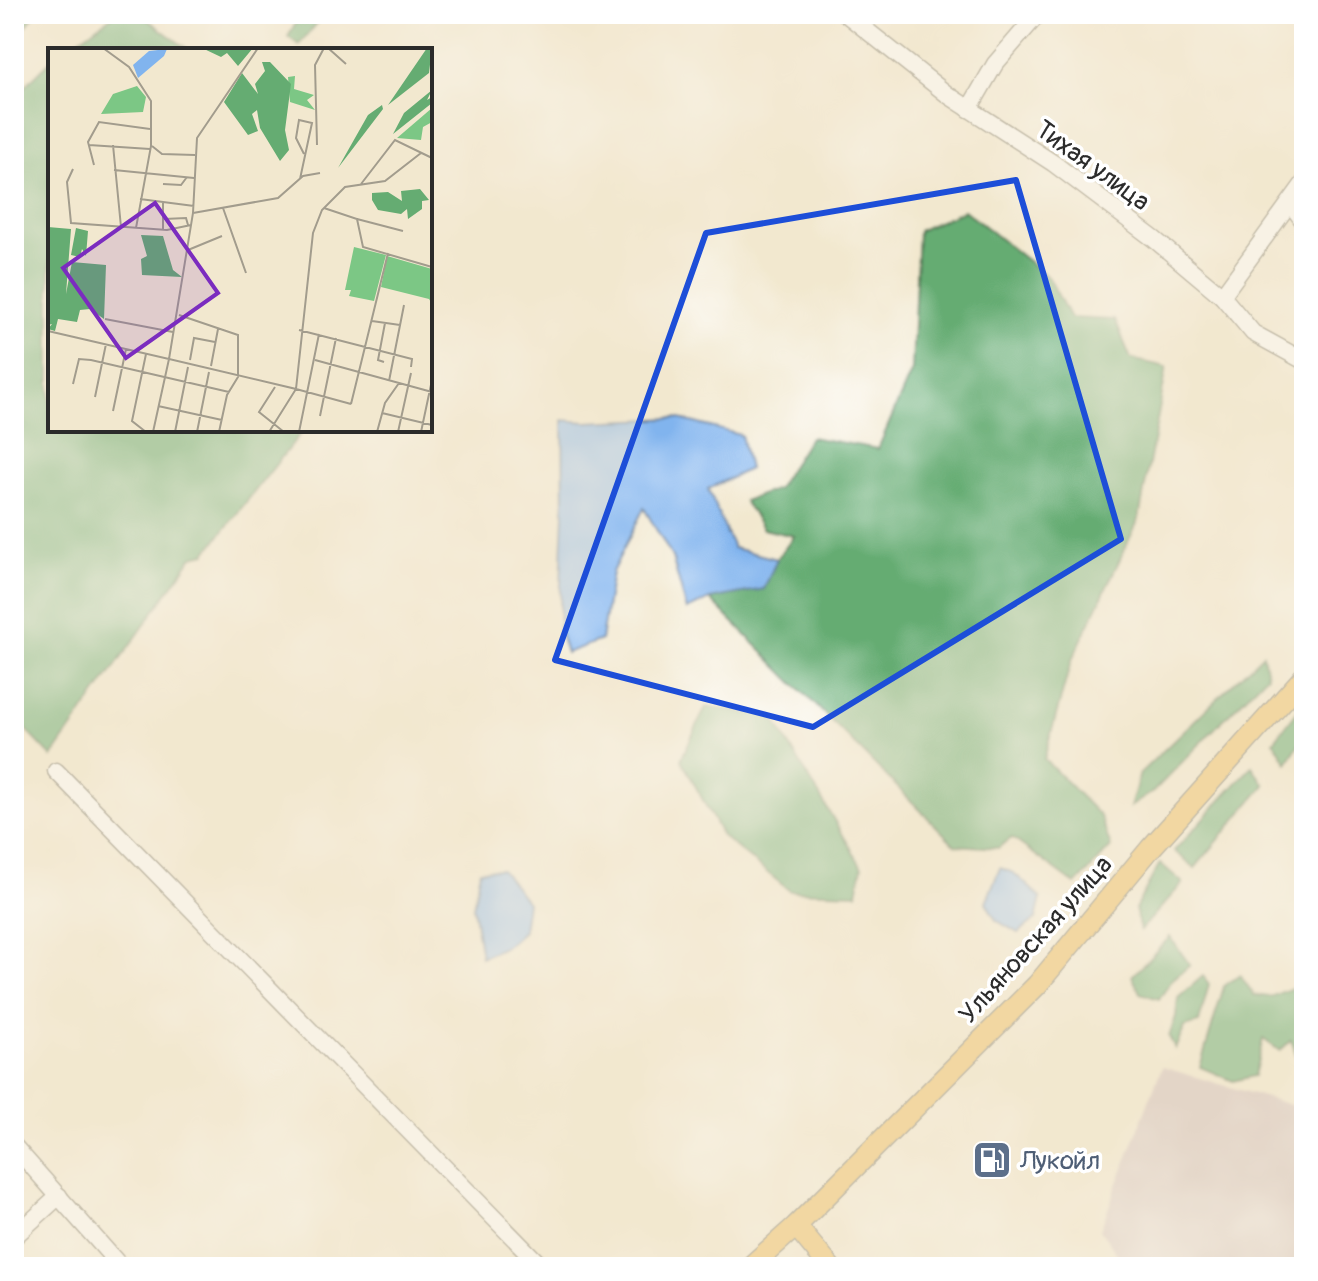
<svg xmlns="http://www.w3.org/2000/svg" width="1318" height="1281" viewBox="0 0 1318 1281" font-family="Pangolin,sans-serif">
  <style>
    .industrial { fill: #d1bfbd }
    .forest { fill: #65ac72; stroke: #486c4e; stroke-width: 2 }
    .water { fill: #81b4ee; stroke: #56708c; stroke-width: 2 }
    .lines { fill: none; stroke-linecap: round; stroke-linejoin: round }
    .minor-casing { stroke: #8e8a7d; stroke-width: 19 }
    .major-casing { stroke: #8e8a7d; stroke-width: 23 }
    .minor { stroke: #fff; stroke-width: 16 }
    .major { stroke: #f1c36a; stroke-width: 20 }
    .marked { fill: none; stroke: #1d4ed8; stroke-width: 6; stroke-linejoin: round }
    .labels { text-anchor: middle; stroke-width: 7; stroke-linejoin: round; paint-order: stroke }
    .street-label { font-size: 26px; fill: #2b2b2b; stroke: #fff }
    .service-label { font-size: 26px; fill: #4e5e75; stroke: #fff; text-anchor: start }
    .inset-road { fill: none; stroke: #a29c8d; stroke-width: 2 }
    .view { fill: #7b2cbf; fill-opacity: 0.15; stroke: #7b2cbf; stroke-width: 4 }
    .inset-edge { fill: none; stroke: #2b2b2b; stroke-width: 4 }
  </style>
  <rect width="100%" height="100%" fill="#fff"/>
  <filter id="ink" filterUnits="userSpaceOnUse"><feTurbulence type="fractalNoise" baseFrequency=".0125" numOctaves="2"/><feDisplacementMap in="SourceGraphic" scale="16" xChannelSelector="R" yChannelSelector="G"/><feConvolveMatrix kernelMatrix="1 2 1 2 8 2 1 2 1" color-interpolation-filters="sRGB"/></filter>
  <filter id="wash" filterUnits="userSpaceOnUse"><feTurbulence type="fractalNoise" baseFrequency=".006" numOctaves="4" result="noise"/><feDisplacementMap in="SourceGraphic" scale="32" xChannelSelector="R" yChannelSelector="G"/><feGaussianBlur stdDeviation="1.8" result="paint"/><feColorMatrix in="noise" values="0 0 0 0 0 0 0 0 0 0 0 0 0 0 0 0 0 1.4 0 .05"/><feComposite in="paint" operator="in"/></filter>
  <g filter="url(#wash)">
    <rect width="100%" height="100%" fill="#f2e8cf"/>
    <path class="industrial" d="M1162,1067l142,42v158h-178l-26,-37z"/>
    <g class="forest">
      <path d="M14,14h21l-11,16 -4,36 -6,8z"/>
      <path d="M115,14h25l49,36h-125z"/>
      <path d="M300,14h25l-26,31 -11,-8z"/>
      <path d="M50,61v369h253l-97,123 -13,3 -141,201 -38,-40v-615l14,-19z"/>
      <path d="M964,210l85,68 21,40 45,2 16,39 36,8 -28,152 -68,143 -27,97 56,57 11,31 -35,38 -64,-47 -14,10 -43,-3 -245,-246 54,-11 13,-29 17,-23 -31,-7 -19,-28 33,-12 33,-52 68,12 34,-79 6,-139z"/>
      <path d="M1263,654l4,21 -114,117 -23,15 10,-34z"/>
      <path d="M1304,702v34l-17,27 -13,-22z"/>
      <path d="M706,707l66,9 90,151 -5,26 -67,-2 -68,-55 -41,-77z"/>
      <path d="M1252,766l13,19 -70,83 -21,-17z"/>
      <path d="M1160,863l23,20 -43,48 -5,-22z"/>
      <path d="M1170,937l20,28 -17,14 -14,20 -19,-6 -8,-17z"/>
      <path d="M1240,975l14,20 16,2 34,-14v82l-3,2 -10,-27 -11,11 -17,-12 -9,37 -21,5 -33,-14 24,-81z"/>
      <path d="M1203,976l6,8 -10,39 -14,4 -10,22 -6,-12 7,-21 2,-18z"/>
    </g>
    <g class="water">
      <path d="M676,418l65,17 8,34 -41,20 25,59 44,11 -13,30 -54,10 -23,11 -15,-53 -28,-49 -32,64 -11,68 -35,13 -7,-22 5,-118 -1,-93 23,2z"/>
      <path d="M1000,868l14,5 27,25 -5,21 -18,14 -22,-13 -10,-18z"/>
      <path d="M501,869l26,33 -4,29 -17,15 -25,11 -8,-50 7,-37z"/>
    </g>
  </g>
  <g filter="url(#ink)">
    <g class="lines">
      <defs>
        <g id="minor">
          <path d="M846,14l102,81 105,68 101,76 68,57 31,37 51,28"/>
          <path d="M969,109l26,-45 43,-50"/>
          <path d="M1291,204l13,18"/>
          <path d="M1222,296l82,-113"/>
          <path d="M56,771l486,496"/>
          <path d="M14,1146l107,121"/>
          <path d="M14,1237l45,-41"/>
        </g>
        <g id="major">
          <path d="M796,1226l34,41"/>
          <path d="M750,1267l46,-41 241,-241 113,-136 154,-172"/>
        </g>
      </defs>
      <use href="#minor" class="minor-casing"/>
      <use href="#major" class="major-casing"/>
      <use href="#minor" class="minor"/>
      <use href="#major" class="major"/>
    </g>
  </g>
  <path d="M0 0H1318V1281H0ZM1016,180l105,359 -308,188 -258,-67 151,-427z" fill="#f2e8cf" fill-opacity=".55" fill-rule="evenodd"/>
  <path class="marked" d="M1016,180l105,359 -308,188 -258,-67 151,-427z"/>
  <defs>
    <symbol id="fuel-square" viewBox="-11 -11 22 22"><rect x="-9" y="-9" width="18" height="18" rx="4" fill="#5c6f8a" stroke="#fff"/><path d="M-5.5-6h7V0h2V4h1.3V-2.5L3-4.5l.8-.8L6-3V5H2.5V1h-1V6h-7ZM-4.2-4.7v3.2H.2V-4.7Z" fill="#fff"/></symbol>
  </defs>
  <g fill-rule="evenodd">
    <use href="#fuel-square" x="970" y="1138" width="44" height="44"/>
  </g>
  <g class="labels">
    <g class="street-label">
      <text transform="translate(1093 165) rotate(36)" y="9">Тихая улица</text>
      <text transform="translate(1035 939) rotate(-48)" y="9">Ульяновская улица</text>
    </g>
    <g class="service-label">
      <text x="1020" y="1169">Лукойл</text>
    </g>
  </g>
  <g transform="translate(48 48)">
    <rect width="384" height="384" fill="#f2e8cf"/>
    <path d="M247,28l-1,13 20,6 -7,5 8,10 -25,-8 -2,-25zM89,38l9,11 -3,15 -42,2 12,-20zM384,60v14l-9,5 -2,13 -24,-2zM306,199l32,8 -12,46 -25,-5 2,-6h-6zM339,208l45,13v35l-3,-5 -48,-12z" fill="#7cc785"/>
    <path d="M154,0h51l-15,18 -11,-13 -6,4zM379,0h5l-3,25 -41,32zM214,14h8l21,22 -6,46 4,20 -9,11 -20,-33 -3,-18 -5,4 6,17 -10,4 -24,-33 18,-29 16,21 -3,-10 10,-13zM384,42l-5,10 5,-3v6l-39,31 11,-21zM334,57l1,4 -45,59 30,-53zM372,141l9,11 -7,1v8l-14,10 -1,-10 -6,5 -23,-4 -6,-10v-7l16,-1 14,9 -1,-10zM0,179l23,2 -5,65 6,-32 34,3 -2,54 -14,-10 -10,1 -3,12 -19,-3 -3,12 -7,-2 4,-5 -4,1zM28,180l12,3 -2,25 -4,-7 -2,8 -9,-2zM93,187l22,1 10,34 9,7 -40,-2 -1,-16 6,-3z" fill="#65ac72"/>
    <path d="M119,1l-3,7 -26,22 -5,-13 16,-14z" fill="#81b4ee"/>
    <path class="inset-road" d="M55,0l26,19 22,34v45l-15,82M210,0l-61,90 -4,75 -24,146 127,30 -27,43M280,0l18,16M41,97l61,4M65,97l8,82M269,97l-2,-80 9,-17M104,98l10,8 33,1M46,117l-6,-23 11,-20 51,7M25,121l-6,13 4,41 96,7 24,-5M66,122l80,8M252,131l12,-56 -13,-3 -3,18 8,16M115,136l18,1 6,-8M313,136l34,-44 37,18M92,151l54,7M115,154v27M175,160l23,65M276,160l33,11 6,28 69,20M145,165l85,-15 25,-22 17,-3M116,171l22,-1 2,7M309,171l46,12M140,202l34,-14M131,267l59,20v42l-11,18 -8,37M57,271l68,13M324,273l28,4M251,282l113,29 -1,8M0,283l121,28 -16,73M98,306l-14,67 14,11M142,312l4,-22 21,4M267,312l117,32M336,314l-6,-2 7,-37M163,318l7,-37M341,333l15,-76M25,336l6,-25 12,1 138,32M227,339l-16,25 25,20M47,349l11,-53M303,356l-55,-15 17,-156 9,-23 23,-23 40,-6 36,-28M303,356l37,-151M110,358l64,14M65,363l13,-62M334,365l50,12M272,368l16,-78M127,384l13,-65M149,384l12,-60M251,384l20,-98M329,384l8,-29 14,-20M350,384l13,-59M373,384l11,-52"/>
    <path class="view" d="M107,155l63,90 -92,65 -63,-90z"/>
    <rect width="384" height="384" class="inset-edge"/>
  </g>
  <rect width="1318" height="1281" fill="none" stroke="#fff" stroke-width="48"/>
</svg>
